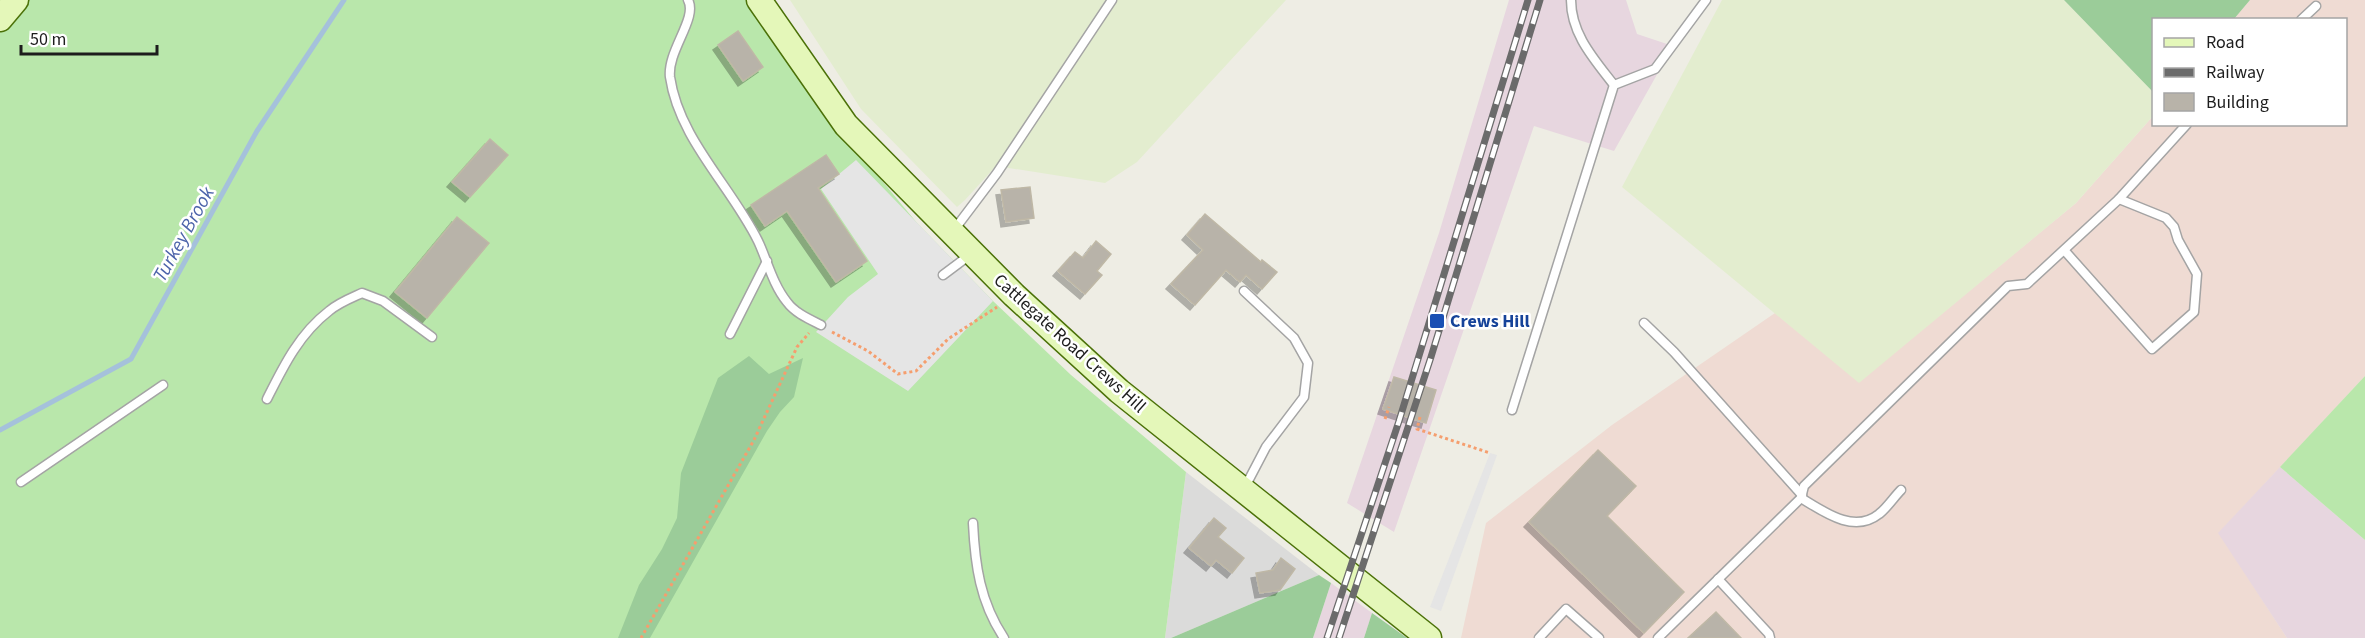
<svg xmlns="http://www.w3.org/2000/svg" width="2365" height="638" viewBox="0 0 2365 638" font-family="'Source Sans 3',sans-serif">
  <style>
    .residential { fill: #dbdbda }
    .commercial { fill: #efdbd3 }
    .industrial { fill: #e7d6df }
    .farmland { fill: #e3edcf }
    .grass { fill: #b9e7ab }
    .forest { fill: #9bcc99 }
    .parking { fill: #e5e5e5 }
    .lines { fill: none; stroke-linecap: round; stroke-linejoin: round }
    .stream { stroke: #a5c1db; stroke-width: 5 }
    .building { fill: #b8b3a9; stroke: #bfb8a6; stroke-width: 1.5; filter: url(#shadow) }
    .lane-casing { stroke: #a4a4a4; stroke-width: 11 }
    .secondary-casing { stroke: #4b7108; stroke-width: 27 }
    .path { stroke: #f59e6e; stroke-width: 3; stroke-dasharray: 3 3; stroke-linecap: butt }
    .lane { stroke: #fff; stroke-width: 8 }
    .secondary { stroke: #e4f7b9; stroke-width: 24 }
    .rail-casing { stroke: #6b6b6b; stroke-width: 7 }
    .rail { stroke: #fff; stroke-width: 4.5; stroke-dasharray: 14; stroke-linecap: butt }
    .transit-dot { fill: #1a4fb4; stroke: #fff; stroke-width: 2 }
    .labels { text-anchor: middle; stroke-width: 5; stroke-linejoin: round; paint-order: stroke }
    .transit-label { font-size: 18px; font-weight: bold; fill: #164399; stroke: #fff; text-anchor: start }
    .street-label { font-size: 18px; fill: #1d1d1d; stroke: #fff }
    .water-label { font-size: 20px; font-style: italic; fill: #4d64aa; stroke: #fff }
  </style>
  <defs>
    <filter id="shadow"><feDropShadow dx="-5" dy="5" stdDeviation="0" flood-color="#0004"/></filter>
  </defs>
  <rect width="100%" height="100%" fill="#eeede4"/>
  <path class="residential" d="M1186,472l133,103 -148,63h-6z"/>
  <path class="commercial" d="M2250,0h115v376l-146,157 68,105h-826l25,-115 126,-98 163,-112 84,69 217,-179 77,-87 1,8h192v-104l-112,-1z"/>
  <g class="industrial">
    <path d="M1509,0h117l11,34 36,12 -59,105 -80,-25 -140,406 -47,-29 92,-270z"/>
    <path d="M2280,467l85,73v98h-78l-69,-105z"/>
    <path d="M1331,583l41,30 -8,25h-51z"/>
  </g>
  <g class="farmland">
    <path d="M790,0h496l-149,162 -32,21 -109,-17 -31,34 -8,7 -96,-98z"/>
    <path d="M1722,0h342l89,92v24l-77,87 -217,180 -237,-196z"/>
  </g>
  <g class="grass">
    <path d="M21,0h726l93,130 77,93 76,78 78,74 115,97 -21,166h-1165v-613z"/>
    <path d="M2365,376v164l-85,-73z"/>
  </g>
  <g class="forest">
    <path d="M2064,0h186l-16,19 -80,1 -1,72z"/>
    <path d="M749,356l20,18 34,-16 -9,39 -14,15 -13,19 -117,207h-32l21,-53 23,-36 15,-31 4,-45 37,-95z"/>
    <path d="M1319,575l12,8 -18,55h-142z"/>
    <path d="M1372,613l35,25h-43z"/>
  </g>
  <g class="parking">
    <path d="M856,160l137,141 -85,90 -92,-59 32,-35 30,-23 -57,-85z"/>
    <path d="M1490,453l7,2 -56,156 -11,-4z"/>
  </g>
  <g class="lines">
    <path class="stream" d="M0,430l131,-71 126,-228 87,-131"/>
  </g>
  <g class="building">
    <path d="M738,31l25,36 -20,14 -25,-36z"/>
    <path d="M490,139l18,16 -38,42 -18,-15z"/>
    <path d="M826,155l13,19 -21,14 49,73 -31,21 -49,-71 -22,15 -14,-21z"/>
    <path d="M1030,187l4,31 -28,4 -5,-32z"/>
    <path d="M1205,214l56,48 1,-2 15,12 -15,17 -16,-14 -6,7 -14,-12 -31,35 -24,-21 32,-34 -16,-15z"/>
    <path d="M457,217l32,26 -62,75 -32,-26z"/>
    <path d="M1096,241l15,13 -14,17 5,4 -17,19 -27,-23 17,-19 8,6z"/>
    <path d="M1394,377l42,13 -10,33 -43,-14z"/>
    <path d="M1598,450l38,36 -29,30 77,76 -40,41 -115,-111z"/>
    <path d="M1214,518l12,10 -8,9 26,21 -12,15 -16,-13 -5,6 -22,-18z"/>
    <path d="M1281,558l14,11 -15,21 -20,3 -4,-20 17,-3z"/>
    <path d="M1716,612l25,26h-53z"/>
  </g>
  <g class="lines">
    <defs>
      <g id="lane">
        <path d="M688,0c10,18 -21,51 -18,77 9,62 61,109 88,164 9,19 15,44 29,61 8,11 22,17 34,23"/>
        <path d="M1571,0c0,34 23,59 43,85"/>
        <path d="M2301,20l15,-14"/>
        <path d="M2119,199l68,-75"/>
        <path d="M954,230l43,-57 115,-173"/>
        <path d="M943,275l28,-21"/>
        <path d="M1244,291l50,47 14,25 -4,34 -38,50 -21,40"/>
        <path d="M1644,323l30,29 128,143"/>
        <path d="M730,334l37,-73"/>
        <path d="M267,399c16,-32 32,-65 62,-88 9,-8 22,-13 33,-18l21,8 49,36"/>
        <path d="M1512,410l102,-325 41,-16 51,-69"/>
        <path d="M21,482l142,-97"/>
        <path d="M1801,498c23,14 53,36 78,16 8,-6 15,-17 22,-24"/>
        <path d="M973,523c2,42 7,79 31,115"/>
        <path d="M1718,579l51,55 1,4"/>
        <path d="M1539,638l27,-29 33,29"/>
        <path d="M1658,638l143,-140 3,-12 204,-200 19,-2 92,-85 47,19 8,9 4,13 19,34 -3,38 -42,37 -88,-99"/>
      </g>
      <g id="secondary">
        <path d="M759,0l87,125 168,170 105,96 310,247"/>
        <path d="M0,19l16,-19"/>
      </g>
    </defs>
    <use href="#lane" class="lane-casing"/>
    <use href="#secondary" class="secondary-casing"/>
    <g class="path">
      <path d="M832,332l36,19 30,23 18,-3 32,-32 49,-32"/>
      <path d="M1420,417l-3,12 73,24"/>
      <path d="M1385,419l4,-12"/>
      <path d="M641,638l113,-198 43,-93 12,-14"/>
    </g>
    <use href="#lane" class="lane"/>
    <use href="#secondary" class="secondary"/>
    <defs>
      <g id="rail">
        <path d="M1327,638l72,-217 129,-421"/>
        <path d="M1339,638l92,-281 109,-357"/>
      </g>
    </defs>
    <use href="#rail" class="rail-casing"/>
    <use href="#rail" class="rail"/>
  </g>
  <rect class="transit-dot" x="1429" y="313" width="16" height="16" rx="3"/>
  <g class="labels">
    <g class="transit-label">
      <text x="1450" y="327">Crews Hill</text>
    </g>
    <g class="street-label">
      <text transform="translate(1070 343) rotate(42)" y="6">Cattlegate Road Crews Hill</text>
    </g>
    <g class="water-label">
      <text transform="translate(183 234) rotate(-61)" y="7">Turkey Brook</text>
    </g>
  </g>
  <rect x="2152" y="18" width="195" height="108" fill="#ffffff" stroke="#a5a5a5" stroke-width="1.5"/>
  <rect x="2164" y="38" width="30" height="9" fill="#e4f7b9" stroke="#a5a5a5" stroke-width="1.5"/>
  <text x="2206" y="48" font-size="18" fill="#1d1d1d">Road</text>
  <rect x="2164" y="68" width="30" height="9" fill="#6b6b6b" stroke="#a5a5a5" stroke-width="1.5"/>
  <text x="2206" y="78" font-size="18" fill="#1d1d1d">Railway</text>
  <rect x="2164" y="93" width="30" height="18" fill="#b8b3a9" stroke="#a5a5a5" stroke-width="1.5"/>
  <text x="2206" y="108" font-size="18" fill="#1d1d1d">Building</text>
  <path d="M21 45v9h136v-9" fill="none" stroke="#1d1d1d" stroke-width="3"/>
  <text x="30" y="45" font-size="18" fill="#1d1d1d" stroke="#ffffff" stroke-width="4.5" paint-order="stroke">50 m</text>
</svg>
